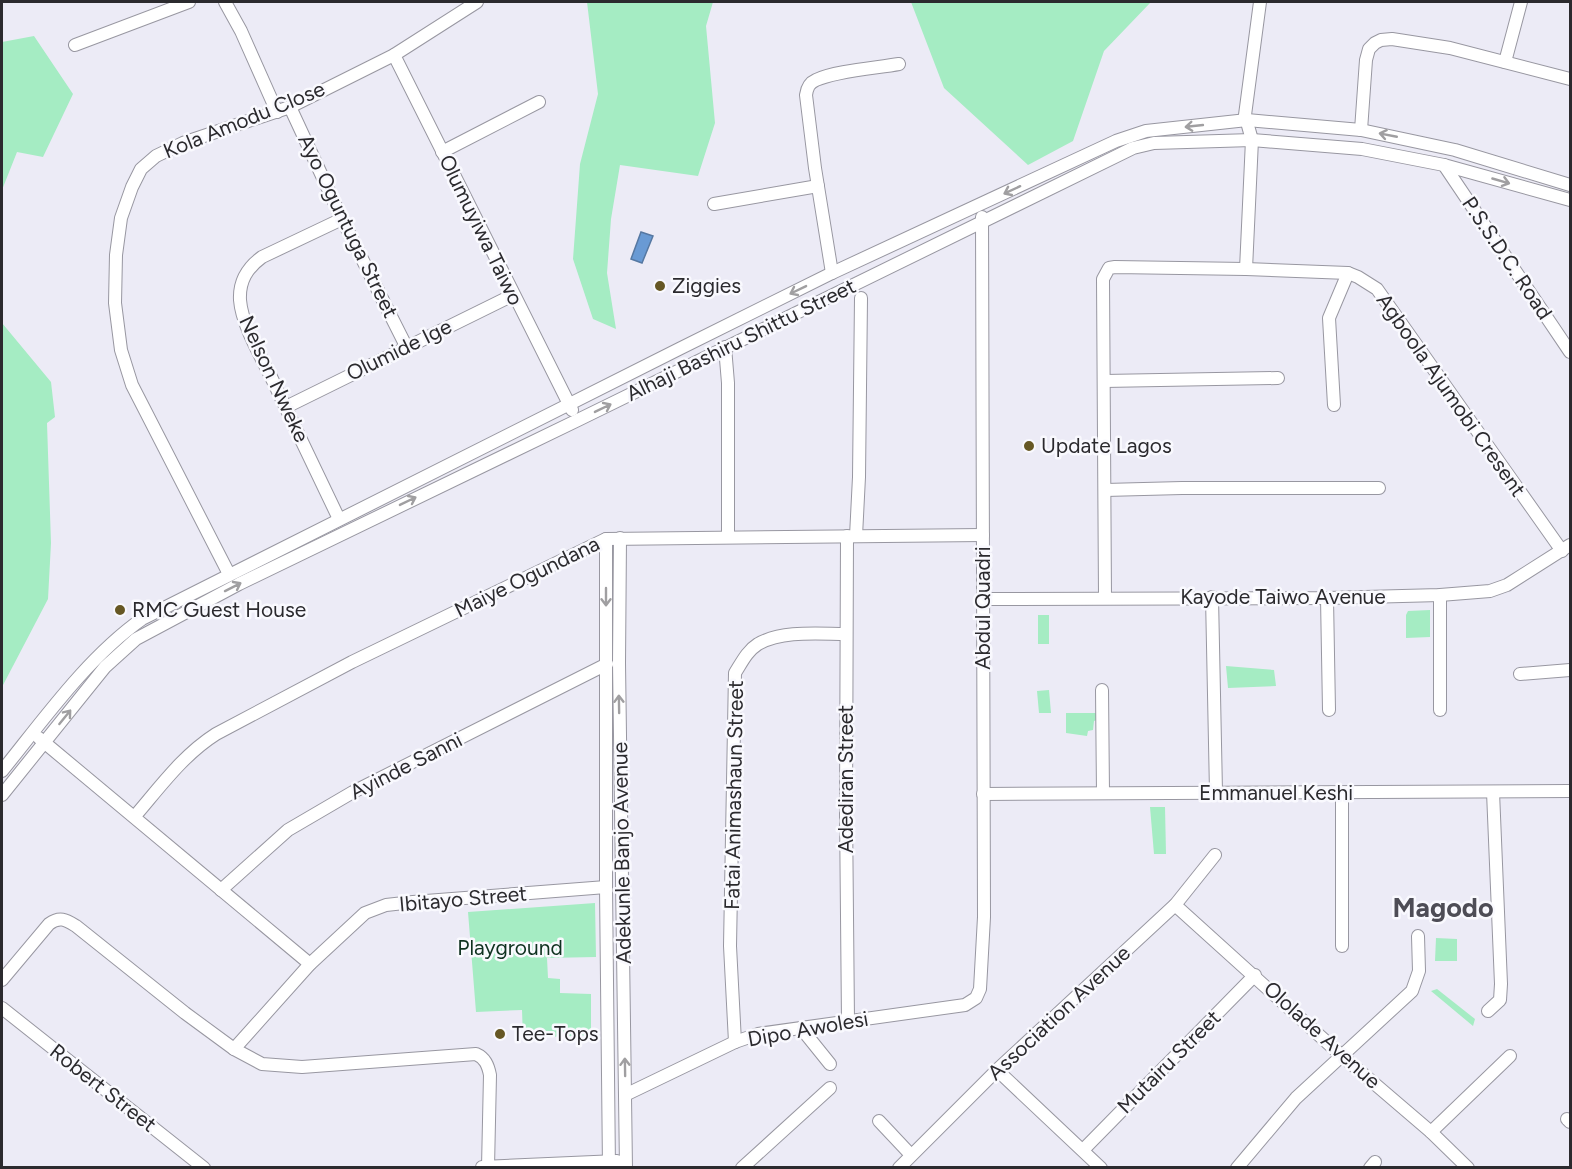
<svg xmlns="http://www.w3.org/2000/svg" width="1572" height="1169" viewBox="0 0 1572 1169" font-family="Figtree,sans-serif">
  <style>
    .green { fill: #a5ecc3 }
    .water { fill: #699ad4; stroke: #5678a2; stroke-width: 1.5 }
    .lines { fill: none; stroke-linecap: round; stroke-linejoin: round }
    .minor-casing { stroke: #9897a1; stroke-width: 14 }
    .minor { stroke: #fff; stroke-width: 12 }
    .oneway { stroke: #a09fa1 }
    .poi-dot { fill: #665724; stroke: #f9f9fe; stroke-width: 2 }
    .labels { text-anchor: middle; stroke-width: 5; stroke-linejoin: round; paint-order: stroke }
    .street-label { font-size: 21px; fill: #2b2a2e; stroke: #f9f9fe }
    .poi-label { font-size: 21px; fill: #2b2a2e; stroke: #f9f9fe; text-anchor: start }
    .park-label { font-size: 21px; fill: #0f3220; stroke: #f9f9fe }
    .district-label { font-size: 27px; font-weight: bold; fill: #4e4d56; stroke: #f9f9fe }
  </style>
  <rect width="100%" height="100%" fill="#ecebf6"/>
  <g class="green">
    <path d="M587,2h126l-7,24 9,97 -17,53 -78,-11 -9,54 -4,54 9,56 -23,-10 -20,-60 7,-95 18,-70z"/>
    <path d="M911,2h240l-47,49 -31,90 -45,24 -84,-77z"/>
    <path d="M34,36l39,58 -30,63 -26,-5 -15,38v-148z"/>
    <path d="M2,323l49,59 4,35 -8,6 4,120 -3,56 -46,88z"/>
    <path d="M1430,610v27l-24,1v-23l2,-4z"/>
    <rect x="1038" y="615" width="11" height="29"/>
    <path d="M1226,666l48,4 2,16 -48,2z"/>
    <path d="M1049,690l2,23h-12l-2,-22z"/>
    <path d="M1066,713h32l-1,7 -3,1 -1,9 -5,1 -1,5 -21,-3z"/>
    <path d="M1150,807h15l1,47h-12z"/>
    <path d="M595,903l1,54 -49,1 1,20 12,1v14l31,1v41l-68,3 -1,-28 -46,2 -8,-100z"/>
    <path d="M1436,938l21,1v22h-22z"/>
    <path d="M1437,989l38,30 -2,7 -42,-35z"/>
  </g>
  <path class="water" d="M641,232l12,4 -11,27 -11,-4z"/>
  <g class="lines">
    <defs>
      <g id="minor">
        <path d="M225,2l16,29 36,81"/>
        <path d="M75,45l114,-43"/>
        <path d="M394,55l178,355"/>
        <path d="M1505,62l16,-60"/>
        <path d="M290,107l52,112 64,127"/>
        <path d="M1361,130l5,-70 3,-11 6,-6 6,-3 11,-1 58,9 120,31"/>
        <path d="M442,152l97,-50"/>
        <path d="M1444,165l126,187"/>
        <path d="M714,204l104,-18"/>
        <path d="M1246,269l6,-129 -7,-25 15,-113"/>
        <path d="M832,273l-17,-105 -9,-73c1,-7 3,-12 10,-15 19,-9 60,-12 83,-16"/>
        <path d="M725,347l3,36v154"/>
        <path d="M1104,381l174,-3"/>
        <path d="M1334,405l-5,-87 19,-45"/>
        <path d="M286,407l227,-112"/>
        <path d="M1105,490l77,-2h197"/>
        <path d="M339,519c-22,-46 -44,-92 -66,-138 -11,-23 -31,-55 -33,-81 -1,-19 7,-32 22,-43l80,-38"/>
        <path d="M847,536l-1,275 2,210"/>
        <path d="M856,536l3,-59 2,-179"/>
        <path d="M620,538l-1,125 7,505"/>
        <path d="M606,539v348l3,281"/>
        <path d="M229,574l-97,-189 -11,-35 -6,-47 1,-48 5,-37 11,-31 9,-18 15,-13 27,-13 107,-36 104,-52 83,-53"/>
        <path d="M1440,595v115"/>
        <path d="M1105,597l-2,-318 6,-11 6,-1 131,2 102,4 10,4 19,12 185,262"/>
        <path d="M1212,597l4,195"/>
        <path d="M1327,598l2,112"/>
        <path d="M983,599l344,-1 113,-3 50,-4 17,-6 63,-40"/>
        <path d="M1520,674l50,-4"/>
        <path d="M1102,690l1,103"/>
        <path d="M39,738l271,226"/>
        <path d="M2,771c42,-52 86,-114 140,-152l537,-270 153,-76 284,-132 30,-10 101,-11 114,10 94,20 115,35"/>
        <path d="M983,794l587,-3"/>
        <path d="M2,795l103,-128 31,-28 103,-55 339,-164 555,-272 21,-5 98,-3 110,9 82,16 126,35"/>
        <path d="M135,816c25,-29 48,-61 81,-82l136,-72 254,-123 377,-4"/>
        <path d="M221,890l67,-60 65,-38 254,-128"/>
        <path d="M1175,905l166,150 90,77 37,36"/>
        <path d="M1342,946v-153"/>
        <path d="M2,980l47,-56c11,-8 17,-4 27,2l109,87 49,36 28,15 40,3 174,-13c9,4 12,11 14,21l-2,92"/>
        <path d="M2,1008l202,160"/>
        <path d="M1488,1011l12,-11 1,-16 -8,-192"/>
        <path d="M801,1028l29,36"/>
        <path d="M735,1042l-5,-96 5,-273c7,-11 12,-22 23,-29 25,-14 61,-10 88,-10"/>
        <path d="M234,1049l76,-85 55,-51 21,-8 27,-3 193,-15"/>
        <path d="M997,1070l104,98"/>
        <path d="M625,1095l110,-53 23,-8 207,-29 11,-7 4,-9 4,-72 -2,-700"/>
        <path d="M1567,1119l3,3"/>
        <path d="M879,1121l32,34"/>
        <path d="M1431,1132l79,-76"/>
        <path d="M1083,1150l172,-175"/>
        <path d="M482,1167l135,-6"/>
        <path d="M742,1168l88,-80"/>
        <path d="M899,1168l98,-98 178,-165 40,-50"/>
        <path d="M1237,1168l59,-70 116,-107 7,-20 -1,-35"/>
        <path d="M1370,1168l5,-6"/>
      </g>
    </defs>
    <use href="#minor" class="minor-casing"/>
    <use href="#minor" class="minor"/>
  </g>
  <defs><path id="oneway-shaft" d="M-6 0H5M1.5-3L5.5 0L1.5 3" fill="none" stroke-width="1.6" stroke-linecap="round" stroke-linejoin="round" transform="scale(1.5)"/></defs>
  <g class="oneway">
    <use href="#oneway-shaft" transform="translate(1194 126) rotate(174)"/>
    <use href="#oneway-shaft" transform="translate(1388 135) rotate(-169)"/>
    <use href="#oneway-shaft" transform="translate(1501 181) rotate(16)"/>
    <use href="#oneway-shaft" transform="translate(1012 190) rotate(155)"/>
    <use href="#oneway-shaft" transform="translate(798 290) rotate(154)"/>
    <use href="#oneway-shaft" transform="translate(603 408) rotate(-26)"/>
    <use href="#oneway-shaft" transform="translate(408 501) rotate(-26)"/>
    <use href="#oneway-shaft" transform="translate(233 587) rotate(-27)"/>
    <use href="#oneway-shaft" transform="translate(606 597) rotate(90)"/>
    <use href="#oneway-shaft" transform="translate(619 704) rotate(-91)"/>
    <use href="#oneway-shaft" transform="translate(65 717) rotate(-51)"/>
    <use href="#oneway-shaft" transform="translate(625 1067) rotate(-91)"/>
  </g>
  <g class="poi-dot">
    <circle cx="660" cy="286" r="6"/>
    <circle cx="1029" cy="446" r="6"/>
    <circle cx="120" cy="610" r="6"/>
    <circle cx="500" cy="1034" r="6"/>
  </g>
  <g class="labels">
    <g class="street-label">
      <text transform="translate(244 120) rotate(-22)" y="7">Kola Amodu Close</text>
      <text transform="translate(348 226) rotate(64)" y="7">Ayo Oguntuga Street</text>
      <text transform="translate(481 230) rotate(64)" y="7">Olumuyiwa Taiwo</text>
      <text transform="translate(1507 258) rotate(56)" y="7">P.S.S.D.C. Road</text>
      <text transform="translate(741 340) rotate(-26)" y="7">Alhaji Bashiru Shittu Street</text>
      <text transform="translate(399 350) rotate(-26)" y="7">Olumide Ige</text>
      <text transform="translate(274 379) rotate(65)" y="7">Nelson Nweke</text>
      <text transform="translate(1451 395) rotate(55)" y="7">Agboola Ajumobi Cresent</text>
      <text transform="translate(527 577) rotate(-26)" y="7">Maiye Ogundana</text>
      <text x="1283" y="604">Kayode Taiwo Avenue</text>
      <text transform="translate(983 608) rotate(-90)" y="7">Abdul Quadri</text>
      <text transform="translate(406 766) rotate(-27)" y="7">Ayinde Sanni</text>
      <text transform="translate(846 779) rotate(-90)" y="7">Adediran Street</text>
      <text x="1276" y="800">Emmanuel Keshi</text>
      <text transform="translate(734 795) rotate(-89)" y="7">Fatai Animashaun Street</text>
      <text transform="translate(622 853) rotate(-91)" y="7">Adekunle Banjo Avenue</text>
      <text transform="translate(463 899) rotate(-5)" y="7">Ibitayo Street</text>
      <text transform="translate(1059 1013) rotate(-43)" y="7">Association Avenue</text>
      <text transform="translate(808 1029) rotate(-10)" y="7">Dipo Awolesi</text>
      <text transform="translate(1322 1035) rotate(42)" y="7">Ololade Avenue</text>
      <text transform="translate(1169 1062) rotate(-45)" y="7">Mutairu Street</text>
      <text transform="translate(103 1088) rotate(38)" y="7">Robert Street</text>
    </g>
    <g class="poi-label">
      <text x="672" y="293">Ziggies</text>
      <text x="1041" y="453">Update Lagos</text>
      <text x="132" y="617">RMC Guest House</text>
      <text x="512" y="1041">Tee-Tops</text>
    </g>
    <g class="park-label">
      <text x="510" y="955">Playground</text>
    </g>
    <g class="district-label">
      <text x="1443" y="917">Magodo</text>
    </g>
  </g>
  <rect width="1572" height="1169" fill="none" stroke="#2b2a2e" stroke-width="6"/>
</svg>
